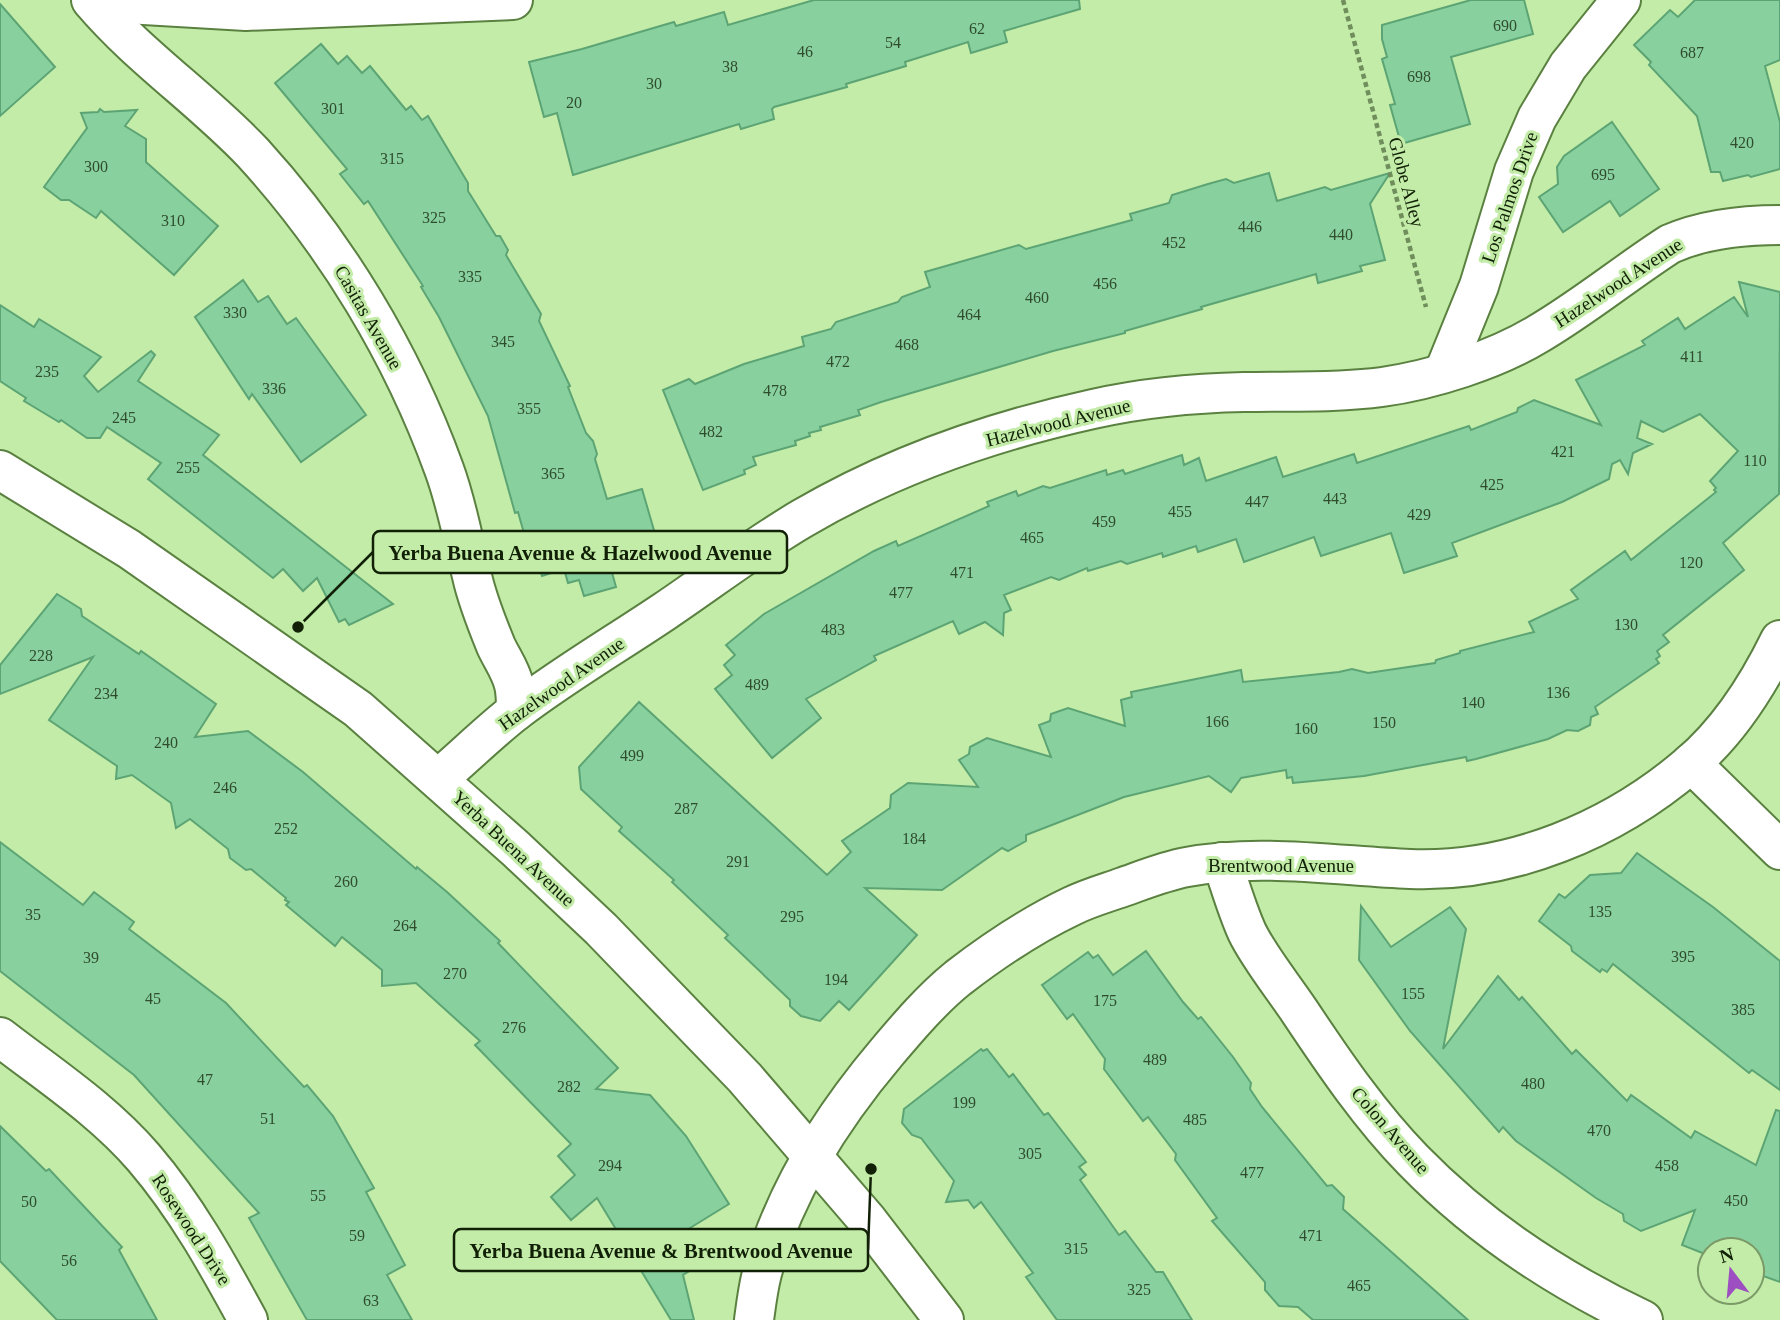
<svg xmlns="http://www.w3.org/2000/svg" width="1780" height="1320" viewBox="0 0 1780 1320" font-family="'Times New Roman',serif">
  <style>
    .building { fill: #88d19f; stroke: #5da475; stroke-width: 2 }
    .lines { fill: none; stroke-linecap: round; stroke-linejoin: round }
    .minor-casing { stroke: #5b8141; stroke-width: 42 }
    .path { stroke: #708d5c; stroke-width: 4.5; stroke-dasharray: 5 3.5; stroke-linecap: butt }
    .minor { stroke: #fff; stroke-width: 38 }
    .labels { text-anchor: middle; stroke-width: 6; stroke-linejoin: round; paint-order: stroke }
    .number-label { font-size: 16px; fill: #2f4c2c }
    .street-label { font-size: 19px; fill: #112006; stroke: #c2eca7 }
    .leader { fill: none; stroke: #112006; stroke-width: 2.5 }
    .callout-dot { fill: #112006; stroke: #c2eca7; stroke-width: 2.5 }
    .callout { fill: #c2eca7; stroke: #112006; stroke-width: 2.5 }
    .callout-label { font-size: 21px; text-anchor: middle; font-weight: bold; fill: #112006 }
  </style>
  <rect width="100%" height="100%" fill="#c2eca7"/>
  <g class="building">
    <path d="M814,0h265l1,9 -76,22 3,11 -36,11 -3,-11 -63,20 1,4 -60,18 1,3 -73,20 -2,2 2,10 -33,10 -2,-5 -166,51 -16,-62 -13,4 -15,-55 53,-13 92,-27 2,4 48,-14 4,13z"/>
    <path d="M1471,0h53l9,34 -82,23 19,67 -69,20 -11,-39 5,-1 -13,-45 5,-2 -5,-18v-14z"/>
    <path d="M1695,0h85v60l-15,6 15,56v47l-29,8 -3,-2 -25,6 -3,-9h-9l-14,-56 -48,-51 2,-3 -17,-17 36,-35 8,7z"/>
    <path d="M0,4l55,63 -55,49z"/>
    <path d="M321,44l17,20 9,-8 15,17 8,-7 36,44 5,-4 11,14 6,-4 40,67v8l28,45h4l8,14 -2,5 35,59 -2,7 31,65 -2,1 18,46 7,8 4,13 -2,5 12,40 35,-10 18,62 -30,8 1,4 -20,6 5,18 -32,9 -5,-16 -11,3 -4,-14 -22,7 -8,-29 -7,-3 -9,-32 -3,1 -27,-97 -49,-99 -18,-30 2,-1 -55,-85 -4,3 -24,-30 7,-5 -72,-86z"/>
    <path d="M100,109l4,3 33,-2 -12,16 21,13v23l72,64 -44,49 -73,-64 -5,7 -27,-18h-8l-17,-13 43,-59 -6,-15 17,-1z"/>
    <path d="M1612,122l47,67 -39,27 -10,-15 -47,31 -24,-35 19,-13 -1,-17 7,-11z"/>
    <path d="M1269,173l8,28 48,-14 6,3 59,-17 -20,31 15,56 -25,6 2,5 -44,12 -2,-9 -115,33 1,2 -77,22v2l-72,18 -172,51 -23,8 2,5 -40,12 1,3 -12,3 1,3 -15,5 1,4 -43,12 3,8 -12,5 1,4 -42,16 -40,-100 26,-11 6,5 49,-20 60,-18 -2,-9 29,-8 5,-7 62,-20 4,-5 28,-10 -5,-15 94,-27 7,4 106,-29 -2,-6 39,-11 3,-8 36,-11 18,-5 8,4z"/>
    <path d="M243,280l15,22 10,-6 19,28 9,-6 70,97 -65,47 -49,-68 -3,5 -54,-82z"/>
    <path d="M1739,282l41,10 -1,202 -56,49 21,27 -81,65 6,7 -12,9 3,5 -4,3 3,4 -64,44 3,7 -7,3 -1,8 -12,6 -11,-1 -19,9 -72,20 -9,2 -1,-4 -102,19 -71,7 -1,-6 -5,1 -1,-8 -45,8 -10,14 -22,-16 -85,21 -98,38v6l-18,10 -6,-3 -60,42 -77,-2 52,47 -68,75 -10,-9 -19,20 -19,-5 -11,-10v-6l-65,-62 3,-3 -56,-53 2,-2 -55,-49 3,-4 -41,-38 -2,-22 60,-65 188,173 24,-23 -9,-11 48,-33 1,-13 17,-12 70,4 -19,-27 10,-6 1,-7 17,-9 64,19 -12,-32 11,-4 1,-7 17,-6 57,18 -4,-26 11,-3 -1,-5 110,-22 2,12 96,-10 13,-3 16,4 67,-10 1,-3 24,-7v-2l74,-19 -5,-10 49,-23 -7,-9 54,-39 6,9 85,-68 -2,-2 2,-2 -6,-7 28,-30 -38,-37 -37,18 -22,-11 -4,17 15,6 -19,9 -5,21 -8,-14 -8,4 -3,15 -47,23 -110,41 5,13 -53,17 -13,-40 -70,23 -7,-19 -70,25 -8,-23 -38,13 -2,-6 -33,11 -1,-4 -35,11 -6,-3 -33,10 -1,-3 -28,12 -8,-3 -47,18 7,15 -7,3 -1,22 -18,-13 -26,12 -6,-13 -79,35 2,4 -70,39 15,19 -49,40 -57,-69 17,-14 -8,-10 11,-10 -9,-10 38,-31 110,-63 22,-10 2,5 91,-40 -2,-4 29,-11 2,5 25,-10 7,2 56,-18 1,5 16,-5 2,4 57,-19 2,10 15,-7 7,23 70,-24 7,20 71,-23 3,9 112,-37 2,4 46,-18 1,-4 16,-8 67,25 -25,-45 69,-35 -3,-4 36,-23 7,11 49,-32 14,20z"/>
    <path d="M0,305l34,22 5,-8 62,38 -17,19 14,16 53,-41 4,4 -17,26 81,54 -16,20 190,149 -44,21 -4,-6 -6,3 -22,-44 -14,13 -20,-22 -10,9 -125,-99 13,-16 -54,-36 -7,11h-13l-26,-18 -2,2 -35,-21 2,-3 -26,-17z"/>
    <path d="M57,594l24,15 1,7 57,38 2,-3 75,53 -21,33 53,-6 55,41 113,97 1,-2 30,25 53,49 -2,2 120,125 -22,21 54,6 36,41 43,68 -39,24 19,31 -26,16 11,45h-23l-74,-122 -26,22 -20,-23 24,-22 -17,-19 13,-12 -96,-99 5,-4 -64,-58 -34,3v-16l-40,-33 -7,9 -49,-41 3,-3 -4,-2 1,-2 -35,-29 -5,1 -16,-12 -2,-9 -38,-30 -14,9 -5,-25 -39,-28 -16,4 1,-13 -68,-46 44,-63 -93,37v-29z"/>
    <path d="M0,842l83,63 11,-13 40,30 -5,7 97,74 78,84 3,-2 26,31 41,72 -8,4 39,73 -18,10 25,45h-105l-58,-102 10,-5 -125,-138 -134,-104z"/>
    <path d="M1637,853l76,54 67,54v129l-28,-20 -3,3 -136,-109 -6,8 -5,-3 -2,3 -28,-21 -1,-5 -32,-25 20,-27 6,4 25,-23 31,-2z"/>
    <path d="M1361,906l30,41 59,-40 16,22 -23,120 55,-73 21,24 3,-3 50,57 4,-4 51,51 4,-6 60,43 4,-7 61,34 20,-55 4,1v171l-28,-10v-22h-42v6l-28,-11 13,-35 -54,21 -17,-10 -1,-7 -27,-16 -80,-57 -13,-14 -4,5 -89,-101 -51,-71z"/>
    <path d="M1146,951l37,51 15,17 3,-2 32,40 18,26 -1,6 12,18 65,79 5,-1 12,12 -1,12 125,111h-155l-15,-13 -19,-1 -14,-16v-8l-53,-61 5,-3 -42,-58 1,-6 -28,-37 -5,4 -39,-52 1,-10 -32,-45 -6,5 -25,-34 46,-33 5,6 5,-3 15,20z"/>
    <path d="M981,1049l2,2 4,-2 22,28 4,-3 31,41 4,-2 38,49 -7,5 7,8 -6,5 39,55 6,-4 31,41h7l29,48h-135l-31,-43 7,-4 -52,-71 -7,6 -6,-8 -22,2 8,-21 -33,-43 -9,-3 -10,-12 2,-14z"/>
    <path d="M0,1126l46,45 3,-2 73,78 -3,3 38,70h-100l-57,-59z"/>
  </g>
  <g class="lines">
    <defs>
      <g id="minor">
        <path d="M91,0c48,57 111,99 162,153 83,91 149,200 191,316 13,35 19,71 28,107 5,23 15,48 24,70 6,13 15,25 18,39 2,8 2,17 2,26"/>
        <path d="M93,2l153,9 267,-11"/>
        <path d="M1444,372l35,-86 35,-115 23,-53 31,-52 53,-66"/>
        <path d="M0,470l129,79 229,160 158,140 85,80 144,149 123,143 76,99"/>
        <path d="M1691,763l89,87"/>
        <path d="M438,779c26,-22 51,-47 78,-68 47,-36 100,-67 149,-100 46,-31 90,-65 138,-93 89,-52 190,-87 290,-109 49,-11 101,-16 151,-17 46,-1 92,1 138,-5 50,-7 113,-27 156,-53 46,-27 87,-61 132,-90 34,-15 73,-19 110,-19"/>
        <path d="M1222,862c8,23 15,48 25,70 12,25 37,56 53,80 34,51 70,104 113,148 66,68 145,120 230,160"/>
        <path d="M0,1037c49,38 103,73 144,121 42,49 73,105 104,162"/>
        <path d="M754,1320c2,-15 4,-32 8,-47 23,-83 70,-156 125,-221 22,-26 45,-53 71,-74 35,-27 74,-53 114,-72 16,-8 34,-13 51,-19 20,-7 42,-16 64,-20 70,-14 152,-1 223,2 101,4 203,-39 279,-104 39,-33 69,-80 91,-125"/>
      </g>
    </defs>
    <use href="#minor" class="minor-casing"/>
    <path class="path" d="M1343,0l83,307"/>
    <use href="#minor" class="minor"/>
  </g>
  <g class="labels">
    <g class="number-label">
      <text x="1505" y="31">690</text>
      <text x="977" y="34">62</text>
      <text x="893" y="48">54</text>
      <text x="805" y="57">46</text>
      <text x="1692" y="58">687</text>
      <text x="730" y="72">38</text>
      <text x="1419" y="82">698</text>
      <text x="654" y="89">30</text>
      <text x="574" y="108">20</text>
      <text x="333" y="114">301</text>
      <text x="1742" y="148">420</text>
      <text x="392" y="164">315</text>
      <text x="96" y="172">300</text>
      <text x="1603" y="180">695</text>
      <text x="434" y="223">325</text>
      <text x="173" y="226">310</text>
      <text x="1250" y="232">446</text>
      <text x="1341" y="240">440</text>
      <text x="1174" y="248">452</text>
      <text x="470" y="282">335</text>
      <text x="1105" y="289">456</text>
      <text x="1037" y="303">460</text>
      <text x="235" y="318">330</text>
      <text x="969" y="320">464</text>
      <text x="503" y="347">345</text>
      <text x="907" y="350">468</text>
      <text x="1692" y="362">411</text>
      <text x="838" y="367">472</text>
      <text x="47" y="377">235</text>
      <text x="274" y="394">336</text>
      <text x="775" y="396">478</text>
      <text x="529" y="414">355</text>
      <text x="124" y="423">245</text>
      <text x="711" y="437">482</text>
      <text x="1563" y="457">421</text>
      <text x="1755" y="466">110</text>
      <text x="188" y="473">255</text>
      <text x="553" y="479">365</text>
      <text x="1492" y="490">425</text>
      <text x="1335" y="504">443</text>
      <text x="1257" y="507">447</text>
      <text x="1180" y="517">455</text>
      <text x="1419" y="520">429</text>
      <text x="1104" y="527">459</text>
      <text x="1032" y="543">465</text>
      <text x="1691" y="568">120</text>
      <text x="962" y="578">471</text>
      <text x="901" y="598">477</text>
      <text x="1626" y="630">130</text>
      <text x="833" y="635">483</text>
      <text x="41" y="661">228</text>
      <text x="757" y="690">489</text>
      <text x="1558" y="698">136</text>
      <text x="106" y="699">234</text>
      <text x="1473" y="708">140</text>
      <text x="1217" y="727">166</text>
      <text x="1384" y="728">150</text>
      <text x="1306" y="734">160</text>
      <text x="166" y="748">240</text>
      <text x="632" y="761">499</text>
      <text x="225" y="793">246</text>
      <text x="686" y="814">287</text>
      <text x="286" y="834">252</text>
      <text x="914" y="844">184</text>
      <text x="738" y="867">291</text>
      <text x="346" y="887">260</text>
      <text x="1600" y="917">135</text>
      <text x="33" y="920">35</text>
      <text x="792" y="922">295</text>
      <text x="405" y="931">264</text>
      <text x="1683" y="962">395</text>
      <text x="91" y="963">39</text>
      <text x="455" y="979">270</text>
      <text x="836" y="985">194</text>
      <text x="1413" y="999">155</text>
      <text x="153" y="1004">45</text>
      <text x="1105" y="1006">175</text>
      <text x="1743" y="1015">385</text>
      <text x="514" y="1033">276</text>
      <text x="1155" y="1065">489</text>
      <text x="205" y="1085">47</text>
      <text x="1533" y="1089">480</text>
      <text x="569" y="1092">282</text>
      <text x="964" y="1108">199</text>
      <text x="268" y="1124">51</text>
      <text x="1195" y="1125">485</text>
      <text x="1599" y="1136">470</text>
      <text x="1030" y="1159">305</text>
      <text x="610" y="1171">294</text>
      <text x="1667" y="1171">458</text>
      <text x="1252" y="1178">477</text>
      <text x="318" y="1201">55</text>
      <text x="1736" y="1206">450</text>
      <text x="29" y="1207">50</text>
      <text x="357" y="1241">59</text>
      <text x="1311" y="1241">471</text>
      <text x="1076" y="1254">315</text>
      <text x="69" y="1266">56</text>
      <text x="1359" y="1291">465</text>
      <text x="1139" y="1295">325</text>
      <text x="371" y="1306">63</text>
    </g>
    <g class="street-label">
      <text transform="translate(1407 182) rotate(75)" y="7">Globe Alley</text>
      <text transform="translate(1509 197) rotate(-71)" y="7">Los Palmos Drive</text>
      <text transform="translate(1618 282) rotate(-33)" y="7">Hazelwood Avenue</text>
      <text transform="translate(369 317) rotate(60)" y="7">Casitas Avenue</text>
      <text transform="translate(1058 422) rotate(-14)" y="7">Hazelwood Avenue</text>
      <text transform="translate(561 683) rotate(-35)" y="7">Hazelwood Avenue</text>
      <text transform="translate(514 848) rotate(43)" y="7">Yerba Buena Avenue</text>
      <text x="1281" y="872">Brentwood Avenue</text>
      <text transform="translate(1391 1130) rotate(49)" y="7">Colon Avenue</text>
      <text transform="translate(192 1229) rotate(57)" y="7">Rosewood Drive</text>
    </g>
  </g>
  <path class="leader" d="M298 627L373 552M871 1169L868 1250"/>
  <g class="callout-dot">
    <circle cx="298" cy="627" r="7"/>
    <circle cx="871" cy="1169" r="7"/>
  </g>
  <g class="callout">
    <rect x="373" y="531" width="414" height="42" rx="7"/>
    <rect x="454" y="1229" width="414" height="42" rx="7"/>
  </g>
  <g class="callout-label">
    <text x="580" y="560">Yerba Buena Avenue &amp; Hazelwood Avenue</text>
    <text x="661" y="1258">Yerba Buena Avenue &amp; Brentwood Avenue</text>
  </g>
  <g transform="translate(1731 1271) rotate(344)"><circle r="33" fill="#c2eca7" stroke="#7b9a67" stroke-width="2"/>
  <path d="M0-5L12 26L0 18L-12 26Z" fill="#9d4fc1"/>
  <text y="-10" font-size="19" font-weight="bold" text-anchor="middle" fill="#112006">N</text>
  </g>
</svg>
